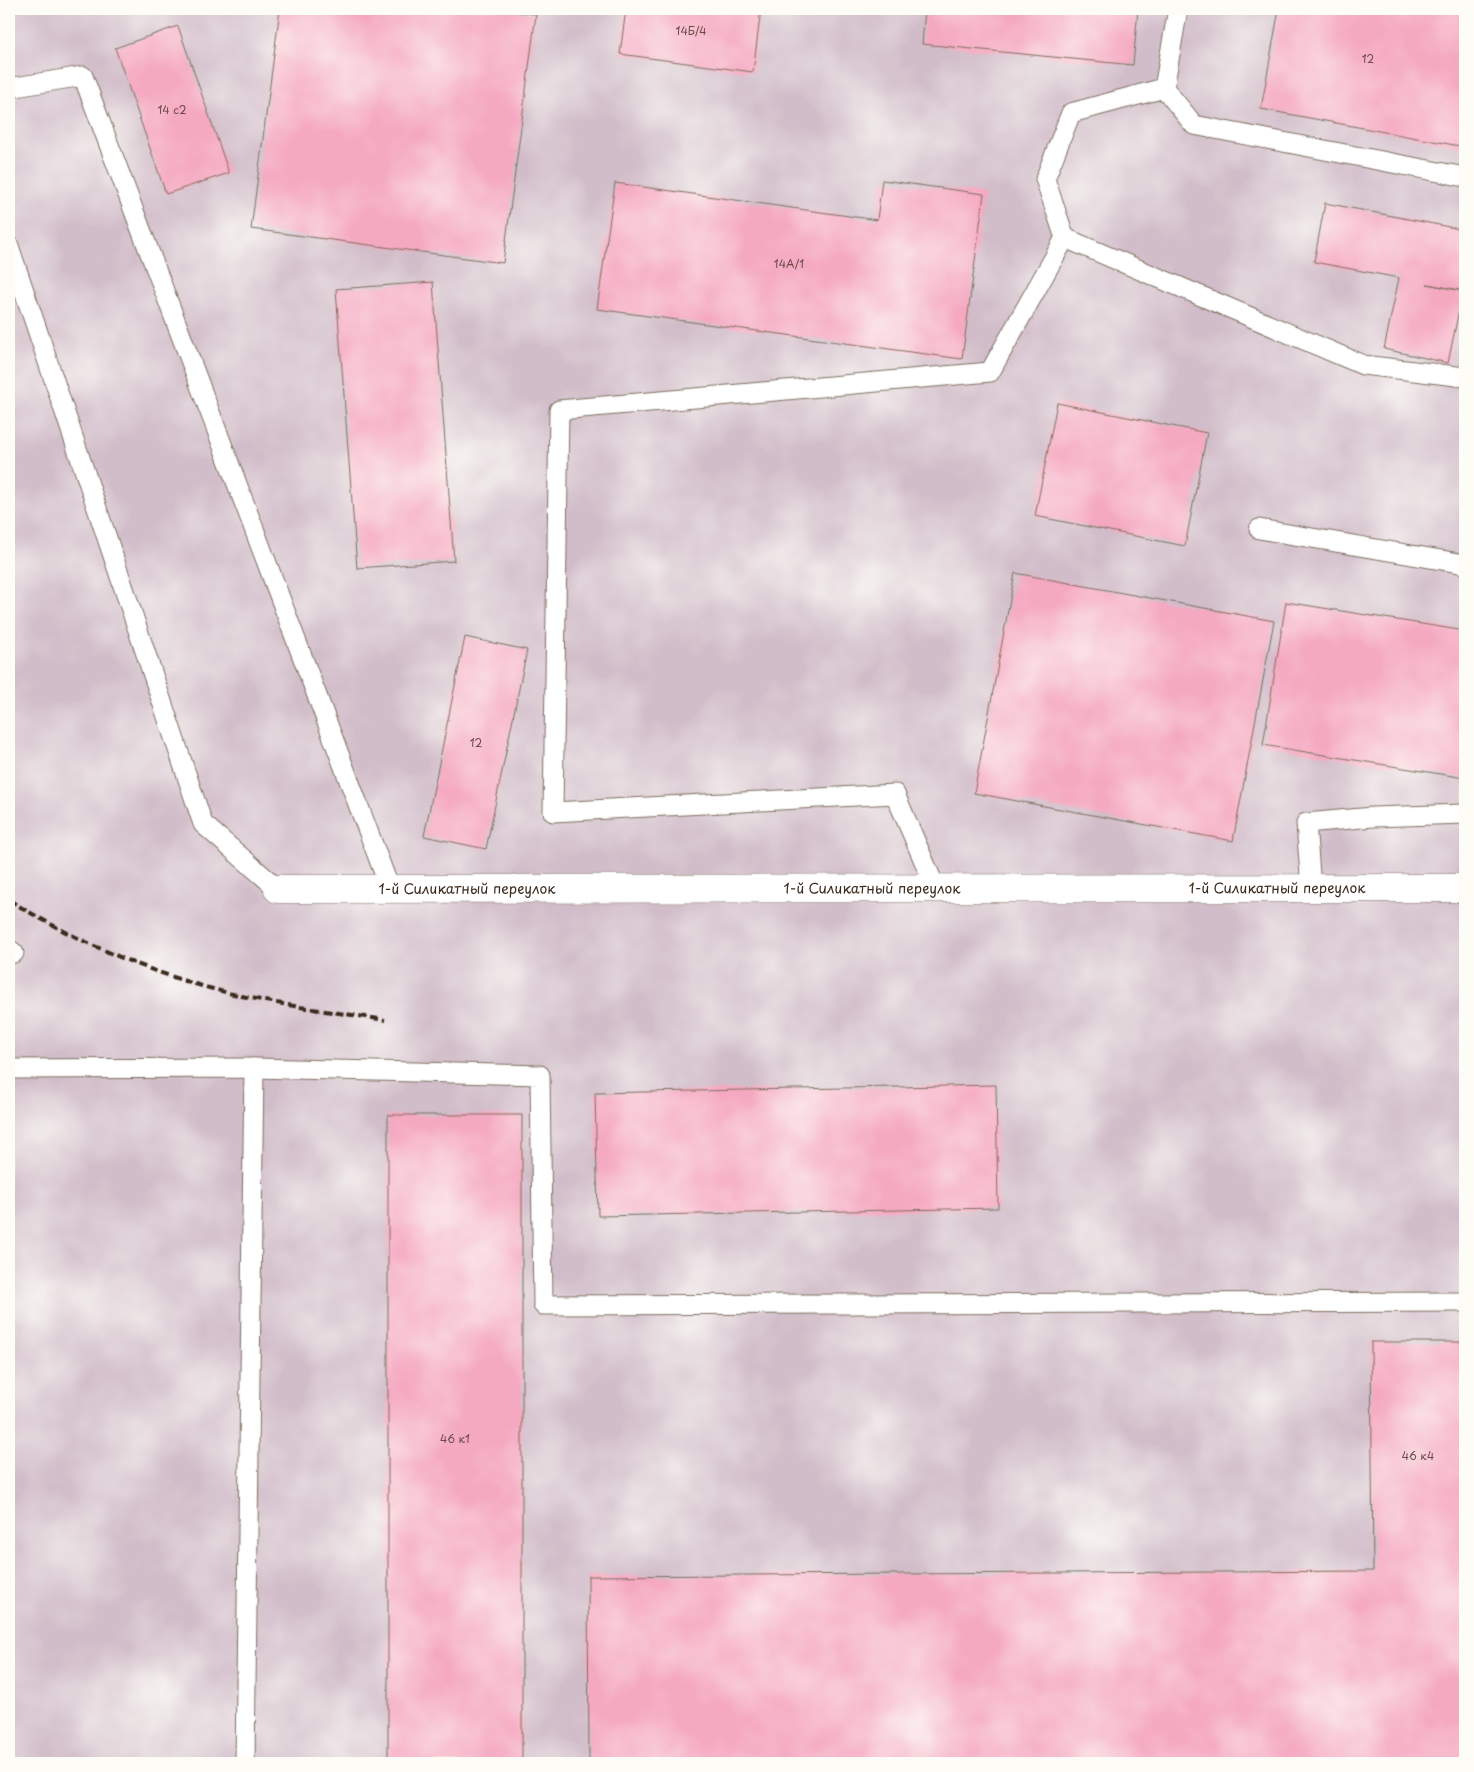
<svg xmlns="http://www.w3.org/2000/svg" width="1474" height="1772" viewBox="0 0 1474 1772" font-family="'Playpen Sans',sans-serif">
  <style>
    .industrial { fill: #d1bdc9 }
    .building { fill: #f5a9c1 }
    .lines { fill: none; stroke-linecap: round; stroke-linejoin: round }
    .lane-casing { stroke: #7c6e5f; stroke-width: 21 }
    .street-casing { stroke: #7c6e5f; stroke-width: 29 }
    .lane { stroke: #fff; stroke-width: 19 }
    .street { stroke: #fff; stroke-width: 28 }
    .rail { stroke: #3b2a1e; stroke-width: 4; stroke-dasharray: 8 4; stroke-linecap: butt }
    .labels { text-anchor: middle; stroke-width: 5; stroke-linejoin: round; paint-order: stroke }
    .number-label { font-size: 11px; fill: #6a4a47 }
    .street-label { font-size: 14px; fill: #3b2a1e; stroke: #fdfcf7 }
  </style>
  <rect width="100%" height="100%" fill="#fdfcf7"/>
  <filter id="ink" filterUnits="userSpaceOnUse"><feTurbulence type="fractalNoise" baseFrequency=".02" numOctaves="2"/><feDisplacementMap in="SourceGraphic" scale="10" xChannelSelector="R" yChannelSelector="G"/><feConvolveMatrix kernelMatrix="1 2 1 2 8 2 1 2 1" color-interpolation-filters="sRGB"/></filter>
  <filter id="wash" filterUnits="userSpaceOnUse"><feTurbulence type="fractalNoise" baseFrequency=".0096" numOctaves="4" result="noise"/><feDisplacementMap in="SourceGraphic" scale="20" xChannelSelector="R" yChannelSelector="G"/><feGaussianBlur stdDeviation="1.12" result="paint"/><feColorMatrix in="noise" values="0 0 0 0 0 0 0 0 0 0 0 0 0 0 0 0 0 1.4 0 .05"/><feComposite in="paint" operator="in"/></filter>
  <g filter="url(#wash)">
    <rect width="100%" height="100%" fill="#f5edd8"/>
    <rect class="industrial" x="9" y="9" width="1456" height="1754"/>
    <g id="blocks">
      <g class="building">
        <path d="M280,9h216l40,5 -33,249 -252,-34z"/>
        <path d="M626,9h135l-8,63 -133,-18z"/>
        <path d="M925,9h213l-5,56 -211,-21z"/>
        <path d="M1279,9h186v138l-204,-38z"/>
        <path d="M178,26l51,147 -63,21 -51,-146z"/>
        <path d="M882,180l102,14 -22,165 -365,-50 18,-126 262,37z"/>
        <path d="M1325,203l140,27v61l-38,-7 36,7 -15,72 -64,-14 15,-71 -85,-16z"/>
        <path d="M433,282l21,279 -97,7 -21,-279z"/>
        <path d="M1057,403l150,30 -22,113 -150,-30z"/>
        <path d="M1015,573l259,48 -41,220 -259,-48z"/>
        <path d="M1286,602l179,29v147l-202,-33z"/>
        <path d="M465,637l62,13 -41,199 -62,-13z"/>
        <path d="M996,1085l2,123 -400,8 -3,-123z"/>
        <rect x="388" y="1115" width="134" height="648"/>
        <path d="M1371,1342h94v421h-876l-1,-187 785,-5z"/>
      </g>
    </g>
  </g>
  <g filter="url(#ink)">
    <use href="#blocks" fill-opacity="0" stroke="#7c6e5f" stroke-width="1"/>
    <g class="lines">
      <defs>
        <g id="lane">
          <path d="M9,88l74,-12 307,813"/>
          <path d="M1164,88l30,37 271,52"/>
          <path d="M1065,238l-20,-59 26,-66 93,-25 14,-79"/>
          <path d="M9,246l194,578 75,65"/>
          <path d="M1259,529l206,35"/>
          <path d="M1311,888l-5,-65 67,-6 92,-3"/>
          <path d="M936,889l-41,-95 -342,18 6,-402 431,-38 75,-134 298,127 102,12"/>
          <path d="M9,949l5,4"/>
          <path d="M9,1069l245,-1 286,7 3,230 922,-3"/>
          <path d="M245,1763l9,-695"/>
        </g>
        <g id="street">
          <path id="s1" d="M278,889l1187,-1"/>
        </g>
      </defs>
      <use href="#lane" class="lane-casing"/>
      <use href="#street" class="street-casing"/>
      <use href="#lane" class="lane"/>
      <use href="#street" class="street"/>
      <path class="rail" d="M9,900c63,39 133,70 204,89 56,15 115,22 172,31"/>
    </g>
  </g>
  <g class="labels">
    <g class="number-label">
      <text x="691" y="35">14Б/4</text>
      <text x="1368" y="63">12</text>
      <text x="172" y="114">14 с2</text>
      <text x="789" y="268">14А/1</text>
      <text x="476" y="747">12</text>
      <text x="455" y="1443">46 к1</text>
      <text x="1418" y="1460">46 к4</text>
    </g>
    <g class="street-label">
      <text dy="5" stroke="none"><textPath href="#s1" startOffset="999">1-й Силикатный переулок</textPath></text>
      <text dy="5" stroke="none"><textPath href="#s1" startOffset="189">1-й Силикатный переулок</textPath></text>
      <text dy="5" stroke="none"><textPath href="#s1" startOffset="594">1-й Силикатный переулок</textPath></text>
    </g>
  </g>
  <rect width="1474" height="1772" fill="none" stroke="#fdfcf7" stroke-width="30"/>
</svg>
